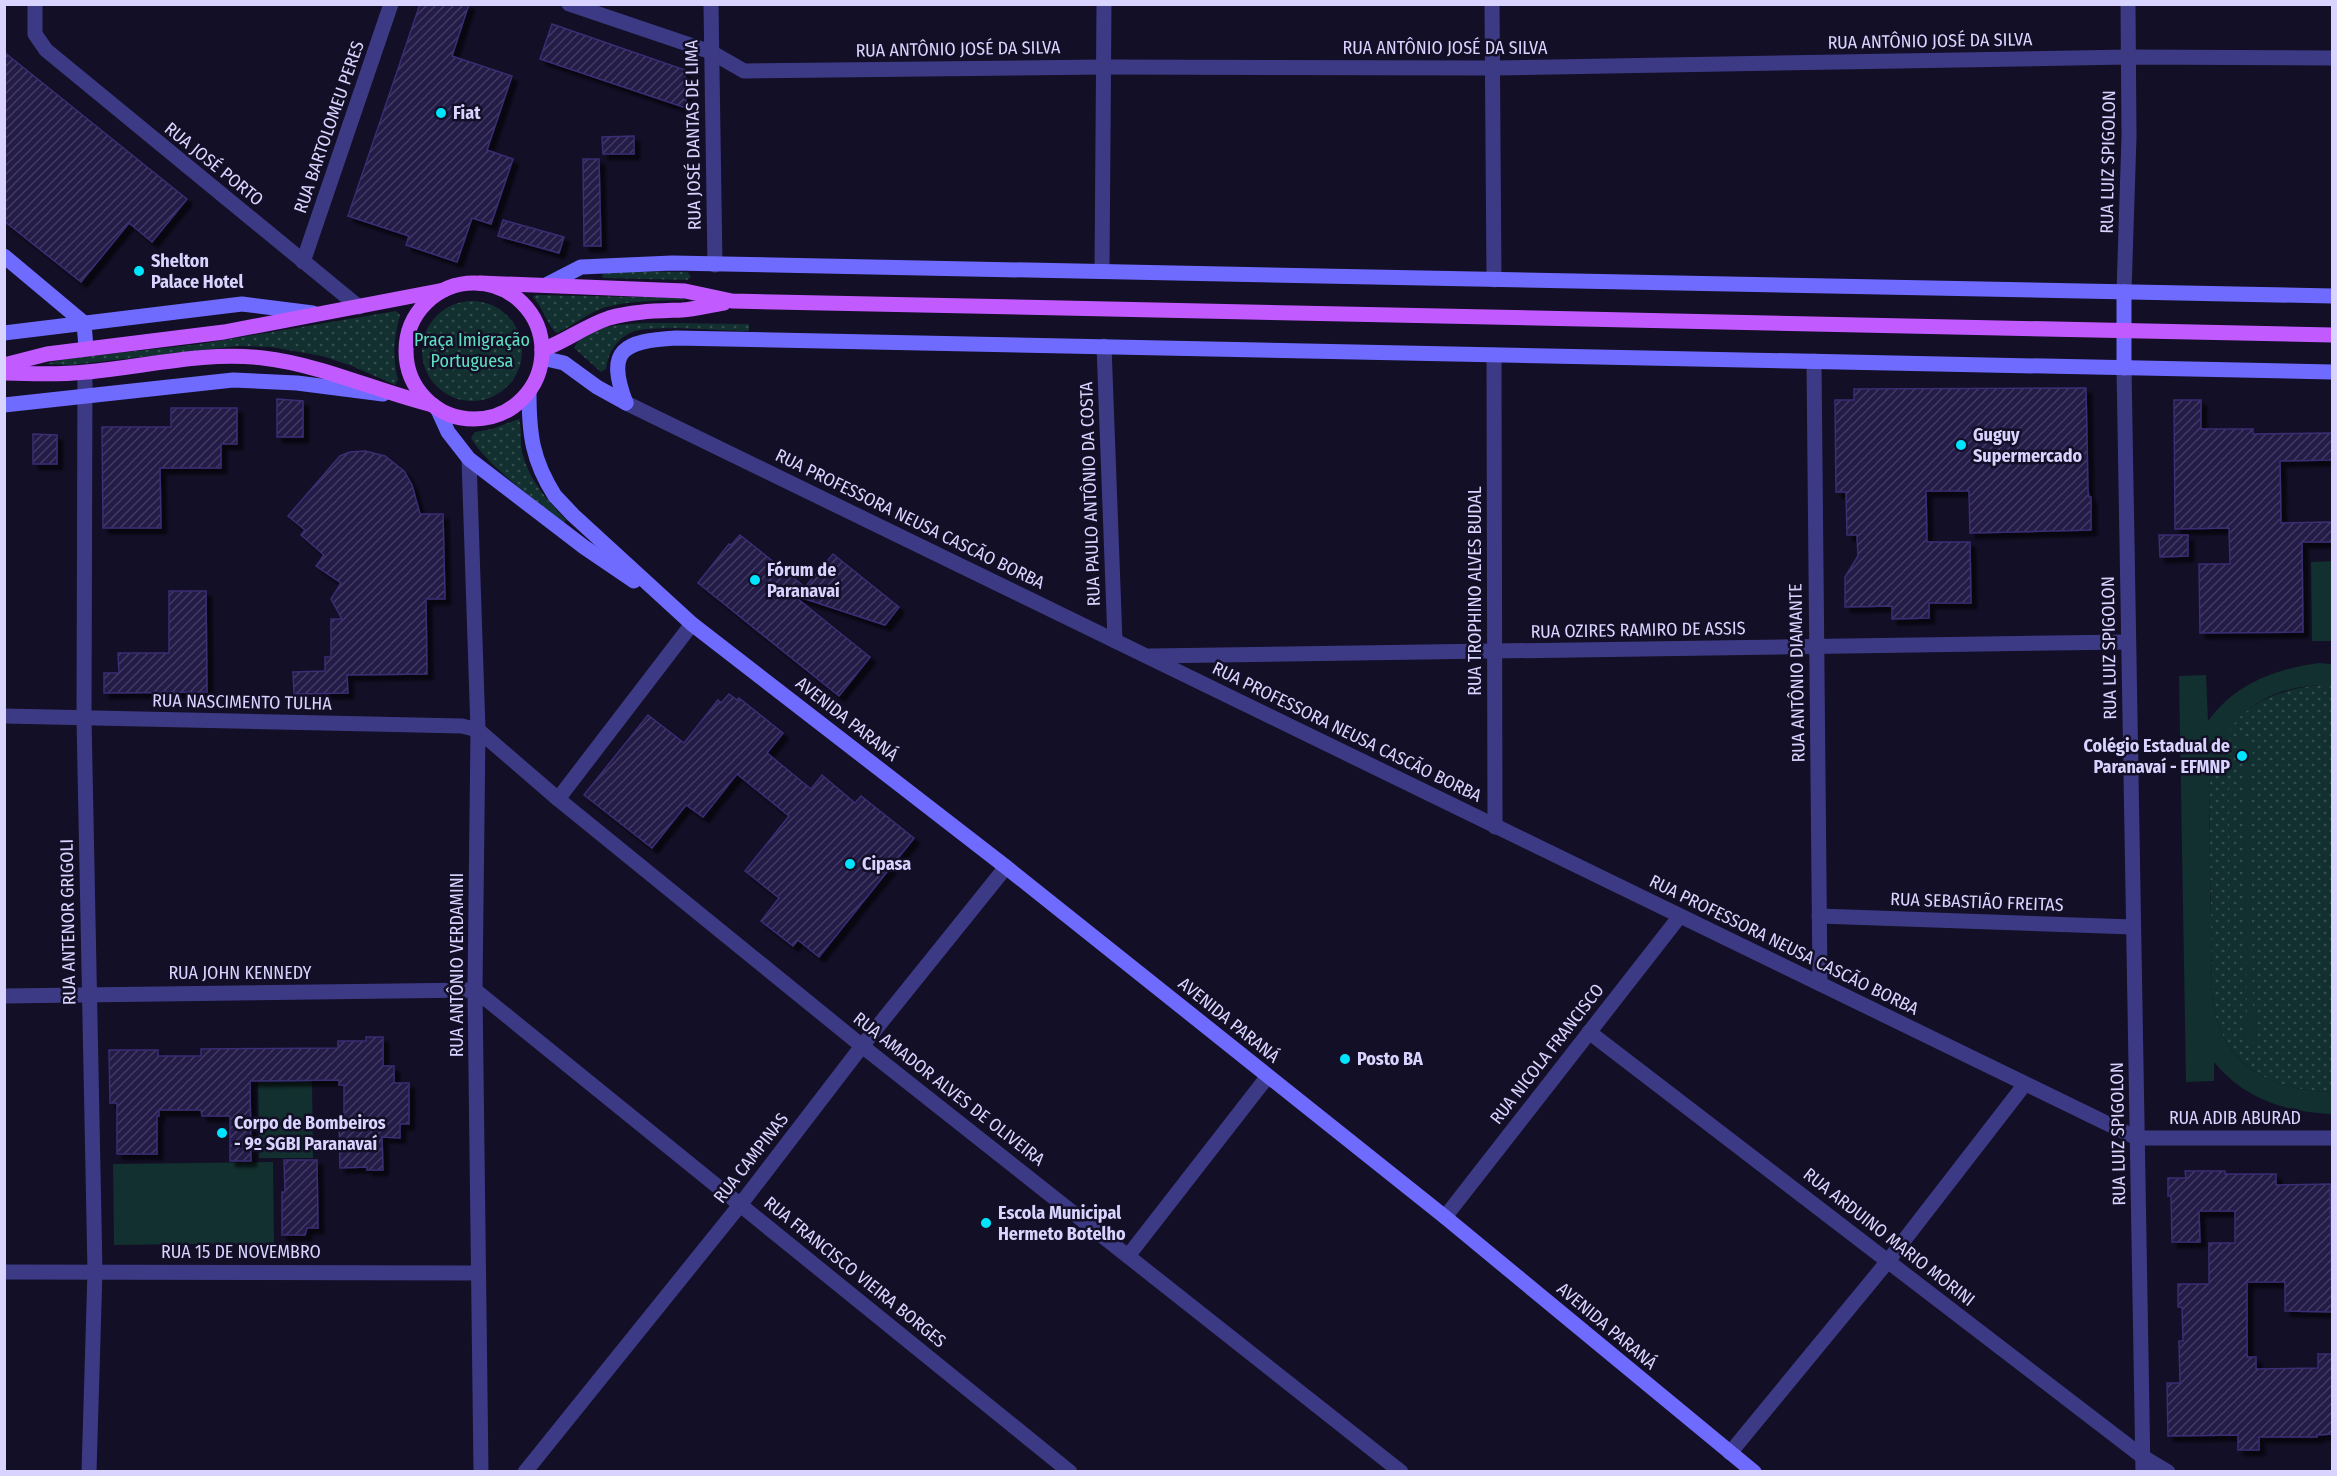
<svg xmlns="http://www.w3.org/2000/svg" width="2337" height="1476" viewBox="0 0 2337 1476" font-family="'Fira Sans Condensed',sans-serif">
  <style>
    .green { fill: url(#green-dots) }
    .pitch { fill: #12302f }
    .building { fill: url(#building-hatch); stroke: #3b2d73; stroke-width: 1.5; filter: url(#shadow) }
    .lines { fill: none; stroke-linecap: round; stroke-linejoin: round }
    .street { stroke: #3d3a85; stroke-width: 15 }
    .secondary { stroke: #6f6bff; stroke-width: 15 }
    .primary { stroke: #c25bff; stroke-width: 15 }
    .poi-dot { fill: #00e5ff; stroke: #130f26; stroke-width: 2 }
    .labels { text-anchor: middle; stroke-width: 5; stroke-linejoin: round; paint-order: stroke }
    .street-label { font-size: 18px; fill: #d9d4ff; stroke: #130f26 }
    .poi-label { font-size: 18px; font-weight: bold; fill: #d9d4ff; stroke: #130f26; text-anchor: start }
    .park-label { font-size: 18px; fill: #5fe0c0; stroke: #130f26 }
  </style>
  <defs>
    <pattern id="green-dots" width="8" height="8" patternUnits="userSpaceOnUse" patternTransform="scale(1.5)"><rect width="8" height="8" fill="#12302f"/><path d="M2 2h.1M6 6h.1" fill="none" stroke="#344d4e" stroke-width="1.8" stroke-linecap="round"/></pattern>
    <pattern id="building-hatch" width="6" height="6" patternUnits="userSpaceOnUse" patternTransform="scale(1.5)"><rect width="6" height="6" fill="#241b47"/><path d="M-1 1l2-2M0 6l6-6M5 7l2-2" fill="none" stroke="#433b63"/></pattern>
    <filter id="shadow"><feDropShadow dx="5.5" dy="5.5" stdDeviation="1.5" flood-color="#0009"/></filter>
  </defs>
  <rect width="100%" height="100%" fill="#130f26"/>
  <g class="green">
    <path d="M603,271l85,1 3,5 -4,3 -82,-2 -3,-1z"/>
    <path d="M536,295l145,3 6,2c-28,1 -58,0 -84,8 -17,6 -30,18 -46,25 -10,-7 -14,-26 -24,-36z"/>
    <circle cx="472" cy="351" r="50"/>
    <path d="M396,311l4,4c-6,24 -8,41 -2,65l-3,5 -43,-19 -30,-10 -51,-9 -33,-1 -167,19 -26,-1 20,-5 135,-15z"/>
    <path d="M663,323l86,1v7c-25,0 -98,-7 -117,1 -16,7 -24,21 -26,37l-5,3 -27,-24c12,-26 64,-25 89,-25z"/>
    <path d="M519,419c3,10 1,22 3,33 7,28 25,48 44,68l-2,3c-26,-21 -77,-57 -93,-85l4,-6 17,-3z"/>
    <path d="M2320,685h12v407c-64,-1 -115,-30 -120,-99l-3,-205c6,-66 47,-97 111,-103z"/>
  </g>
  <g class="pitch">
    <path d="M2332,561v80h-20l-1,-79z"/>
    <path d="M2319,663l13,1v21c-68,-2 -116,35 -123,103l3,205c5,69 56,98 120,99v22c-46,-2 -88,-15 -118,-52v19l-28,1 -7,-406 27,-1 2,46c27,-37 67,-52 111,-58z"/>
    <path d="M2239,737h13l1,25 -3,1 3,250h3l1,29h-13l-1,-29h4l-4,-250 -4,-1z"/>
    <path d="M2229,788h3l2,204h-4z"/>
    <path d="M312,1080l1,78h-54l-1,-77z"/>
    <path d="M273,1162l1,81 -160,2 -1,-81z"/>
  </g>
  <g class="building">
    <path d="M420,4h49l-17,52 60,20 -25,74 26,9 -22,65 -19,-6 -15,44 -51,-17 3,-9 -61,-20z"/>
    <path d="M552,24l133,46 1,38 -146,-49z"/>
    <path d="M4,52l183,147 -35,43 -23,-19 -48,59 -77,-61z"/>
    <path d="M634,136v18h-31l-1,-17z"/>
    <path d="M583,159h16l2,87h-17z"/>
    <path d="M503,220l61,17 -5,16 -61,-17z"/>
    <path d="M2086,388l2,103 1,6h2v33l-121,3 -1,-42h-43l1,51h43l1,61h-42v15l-37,1v-13l-47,1v-30l13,-21 -1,-21h-10l-1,-43h-10l-1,-92h19v-11z"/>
    <path d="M277,399l26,2v36h-26z"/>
    <path d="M2174,400h27v29h52v5l79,-1v27l-52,1 1,62 51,-1v20h-30l1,90 -103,1 -1,-69h31l-1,-36 -54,1z"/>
    <path d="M171,408h66v36h-16v24h-61l1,60h-58l-1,-101h69z"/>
    <path d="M33,434l24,1v29h-24z"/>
    <path d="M365,451l20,5 19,15 8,14 8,29h23l2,85h-19l1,75 -80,1 1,18 -54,1 -1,-22 32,-1v-14h6v-38h11l-11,-20 10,-16 -25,-17 8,-11 -23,-20 4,-5 -17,-14 52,-60 10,-4z"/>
    <path d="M740,535l65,52 28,-33 66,53 -14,18 -92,-30 77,62 -31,39 -141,-113 31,-39 2,1z"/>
    <path d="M2159,535h29v21l-28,1z"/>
    <path d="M169,591h37l1,101 -103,1v-20h15l-1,-20h51z"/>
    <path d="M729,694l8,6 2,-2 44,35 -16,20 44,36 11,-14 33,28 6,-7 53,42 -95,119 -21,-17 -5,6 -32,-25 18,-23 -34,-27 44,-55 -52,-42 -34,43 -17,-12 -34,43 -68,-53 64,-80 36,28 34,-43 3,3z"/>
    <path d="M366,1037h17v29h11v17h15v41h-9v14l-18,-1 1,33h-16v-3l-27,1 -1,-44h5v-39h-5v-5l-89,1 1,80h-21v-45h-28l-1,-6h-42v6h-2v38h-40v-51h-7l-1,-53h49v6h43v-7l137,-1v-7h28z"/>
    <path d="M284,1160h33l1,68h-11l-2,7h-23v-43h3z"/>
    <path d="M2185,1171h40v3h51v11l54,-1 2,128 -47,-1v-29h-38v75h9v12l62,-1v-14h14v80l-15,1v2h-58v13h-21v-15l-70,1 -1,-53h13l-1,-42h4l-1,-34h-4v-23h31v-41h26v-32h-36l1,31h-28l-1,-46h-3v-18h18z"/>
  </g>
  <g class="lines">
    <g class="street">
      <path d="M35,4v30l11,16 313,257"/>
      <path d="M569,4l142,48 33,19 361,-4 388,1 635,-11 204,1"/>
      <path d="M711,4l4,261"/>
      <path d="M1492,4l2,276"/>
      <path d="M303,262l88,-258"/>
      <path d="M1102,271l2,-267"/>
      <path d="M2124,292l5,-156 -1,-132"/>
      <path d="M1104,346l11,295"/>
      <path d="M1494,355l1,472"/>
      <path d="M1814,361l6,623"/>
      <path d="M2124,368l19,1104"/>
      <path d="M85,373l-1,345 11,553 -6,201"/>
      <path d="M626,403l1511,735h195"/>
      <path d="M469,459l9,271 -3,260 6,482"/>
      <path d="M1150,656l978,-14"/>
      <path d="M4,716l458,10 16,4 80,69 304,247 539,426"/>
      <path d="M558,799l134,-175"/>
      <path d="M1819,916l314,11"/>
      <path d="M4,996l471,-6 595,482"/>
      <path d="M1589,1032l554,425 25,15"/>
      <path d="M1445,1217l235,-301"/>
      <path d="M1128,1256l140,-180"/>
      <path d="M4,1272l474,1"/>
      <path d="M1730,1453l158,-192 137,-177"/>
      <path d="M525,1472l215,-267 122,-159 144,-179"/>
    </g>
    <g class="secondary">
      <path d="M4,256l80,67 2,25"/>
      <path d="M546,285l35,-18 91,-4 1660,33"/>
      <path d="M4,333l238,-29 71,9"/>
      <path d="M542,358l22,5 33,24 29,16"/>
      <path d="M2124,368v-76"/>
      <path d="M529,392c0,42 3,68 26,104l18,19 119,109 314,243 439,350 309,255"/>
      <path d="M626,403c-21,-54 -2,-62 50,-65l1656,34"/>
      <path d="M4,405l229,-25 64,3 86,11"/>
      <path d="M437,408l11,24 21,27 115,88 50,34"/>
    </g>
    <g class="primary">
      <path d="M480,283l205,8 47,10 1600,34"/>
      <circle cx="474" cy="351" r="68"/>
      <path d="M542,350c24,-9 43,-24 67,-32 24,-7 49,-7 73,-8 14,-1 28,-5 42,-7"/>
      <path d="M4,365l43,-11 177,-22 220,-42"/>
      <path d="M4,373c28,1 55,2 82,-1 58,-5 118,-21 177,-14 59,7 113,33 170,47"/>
    </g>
  </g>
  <g class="poi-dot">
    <circle cx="441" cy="113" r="6"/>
    <circle cx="139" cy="271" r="6"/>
    <circle cx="1961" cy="445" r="6"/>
    <circle cx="755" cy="580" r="6"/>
    <circle cx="2242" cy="756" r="6"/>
    <circle cx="850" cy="864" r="6"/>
    <circle cx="1345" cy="1059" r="6"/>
    <circle cx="222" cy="1133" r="6"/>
    <circle cx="986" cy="1223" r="6"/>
  </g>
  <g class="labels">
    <g class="street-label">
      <text transform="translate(1930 41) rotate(-1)" y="6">RUA ANTÔNIO JOSÉ DA SILVA</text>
      <text x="1445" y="54">RUA ANTÔNIO JOSÉ DA SILVA</text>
      <text transform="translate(958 49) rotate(-1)" y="6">RUA ANTÔNIO JOSÉ DA SILVA</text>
      <text transform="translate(329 127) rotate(-71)" y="6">RUA BARTOLOMEU PERES</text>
      <text transform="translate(693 135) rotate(-91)" y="6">RUA JOSÉ DANTAS DE LIMA</text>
      <text transform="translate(2108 162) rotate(-89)" y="6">RUA LUIZ SPIGOLON</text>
      <text transform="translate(214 164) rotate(39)" y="6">RUA JOSÉ PORTO</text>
      <text transform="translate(1090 494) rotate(-92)" y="6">RUA PAULO ANTÔNIO DA COSTA</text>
      <text transform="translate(910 519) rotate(26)" y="6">RUA PROFESSORA NEUSA CASCÃO BORBA</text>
      <text transform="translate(1475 591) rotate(-90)" y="6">RUA TROPHINO ALVES BUDAL</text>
      <text transform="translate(1638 630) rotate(-1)" y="6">RUA OZIRES RAMIRO DE ASSIS</text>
      <text transform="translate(2109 648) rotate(-91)" y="6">RUA LUIZ SPIGOLON</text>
      <text transform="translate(1797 673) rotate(-91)" y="6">RUA ANTÔNIO DIAMANTE</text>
      <text transform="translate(242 702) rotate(1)" y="6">RUA NASCIMENTO TULHA</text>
      <text transform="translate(847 719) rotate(38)" y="6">AVENIDA PARANÁ</text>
      <text transform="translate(1347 732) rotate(26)" y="6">RUA PROFESSORA NEUSA CASCÃO BORBA</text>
      <text transform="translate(1977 902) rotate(2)" y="6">RUA SEBASTIÃO FREITAS</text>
      <text transform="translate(68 922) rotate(-91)" y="6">RUA ANTENOR GRIGOLI</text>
      <text transform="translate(1784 945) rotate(26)" y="6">RUA PROFESSORA NEUSA CASCÃO BORBA</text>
      <text transform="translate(457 965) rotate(-90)" y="6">RUA ANTÔNIO VERDAMINI</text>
      <text x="240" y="979">RUA JOHN KENNEDY</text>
      <text transform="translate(1229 1020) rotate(39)" y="6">AVENIDA PARANÁ</text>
      <text transform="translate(1547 1054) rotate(-52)" y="6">RUA NICOLA FRANCISCO</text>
      <text transform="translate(949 1089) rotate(38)" y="6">RUA AMADOR ALVES DE OLIVEIRA</text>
      <text x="2235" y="1124">RUA ADIB ABURAD</text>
      <text transform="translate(2118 1134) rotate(-91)" y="6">RUA LUIZ SPIGOLON</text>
      <text transform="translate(751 1158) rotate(-52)" y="6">RUA CAMPINAS</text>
      <text transform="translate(1889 1237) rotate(38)" y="6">RUA ARDUINO MARIO MORINI</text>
      <text x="241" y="1258">RUA 15 DE NOVEMBRO</text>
      <text transform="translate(855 1272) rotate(39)" y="6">RUA FRANCISCO VIEIRA BORGES</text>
      <text transform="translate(1607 1326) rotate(40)" y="6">AVENIDA PARANÁ</text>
    </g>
    <g class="poi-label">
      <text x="453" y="119">Fiat</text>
      <text x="151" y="267">Shelton<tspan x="151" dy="21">Palace Hotel</tspan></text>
      <text x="1973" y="441">Guguy<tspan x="1973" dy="21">Supermercado</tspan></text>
      <text x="767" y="576">Fórum de<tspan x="767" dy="21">Paranavaí</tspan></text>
      <text x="2230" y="752" text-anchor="end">Colégio Estadual de<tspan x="2230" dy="21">Paranavaí - EFMNP</tspan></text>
      <text x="862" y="870">Cipasa</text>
      <text x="1357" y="1065">Posto BA</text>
      <text x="234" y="1129">Corpo de Bombeiros<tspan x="234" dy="21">- 9º SGBI Paranavaí</tspan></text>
      <text x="998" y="1219">Escola Municipal<tspan x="998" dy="21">Hermeto Botelho</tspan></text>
    </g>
    <g class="park-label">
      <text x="472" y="346">Praça Imigração<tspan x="472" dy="21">Portuguesa</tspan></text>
    </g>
  </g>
  <rect width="2337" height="1476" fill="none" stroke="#d9d4ff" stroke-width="12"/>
</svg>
